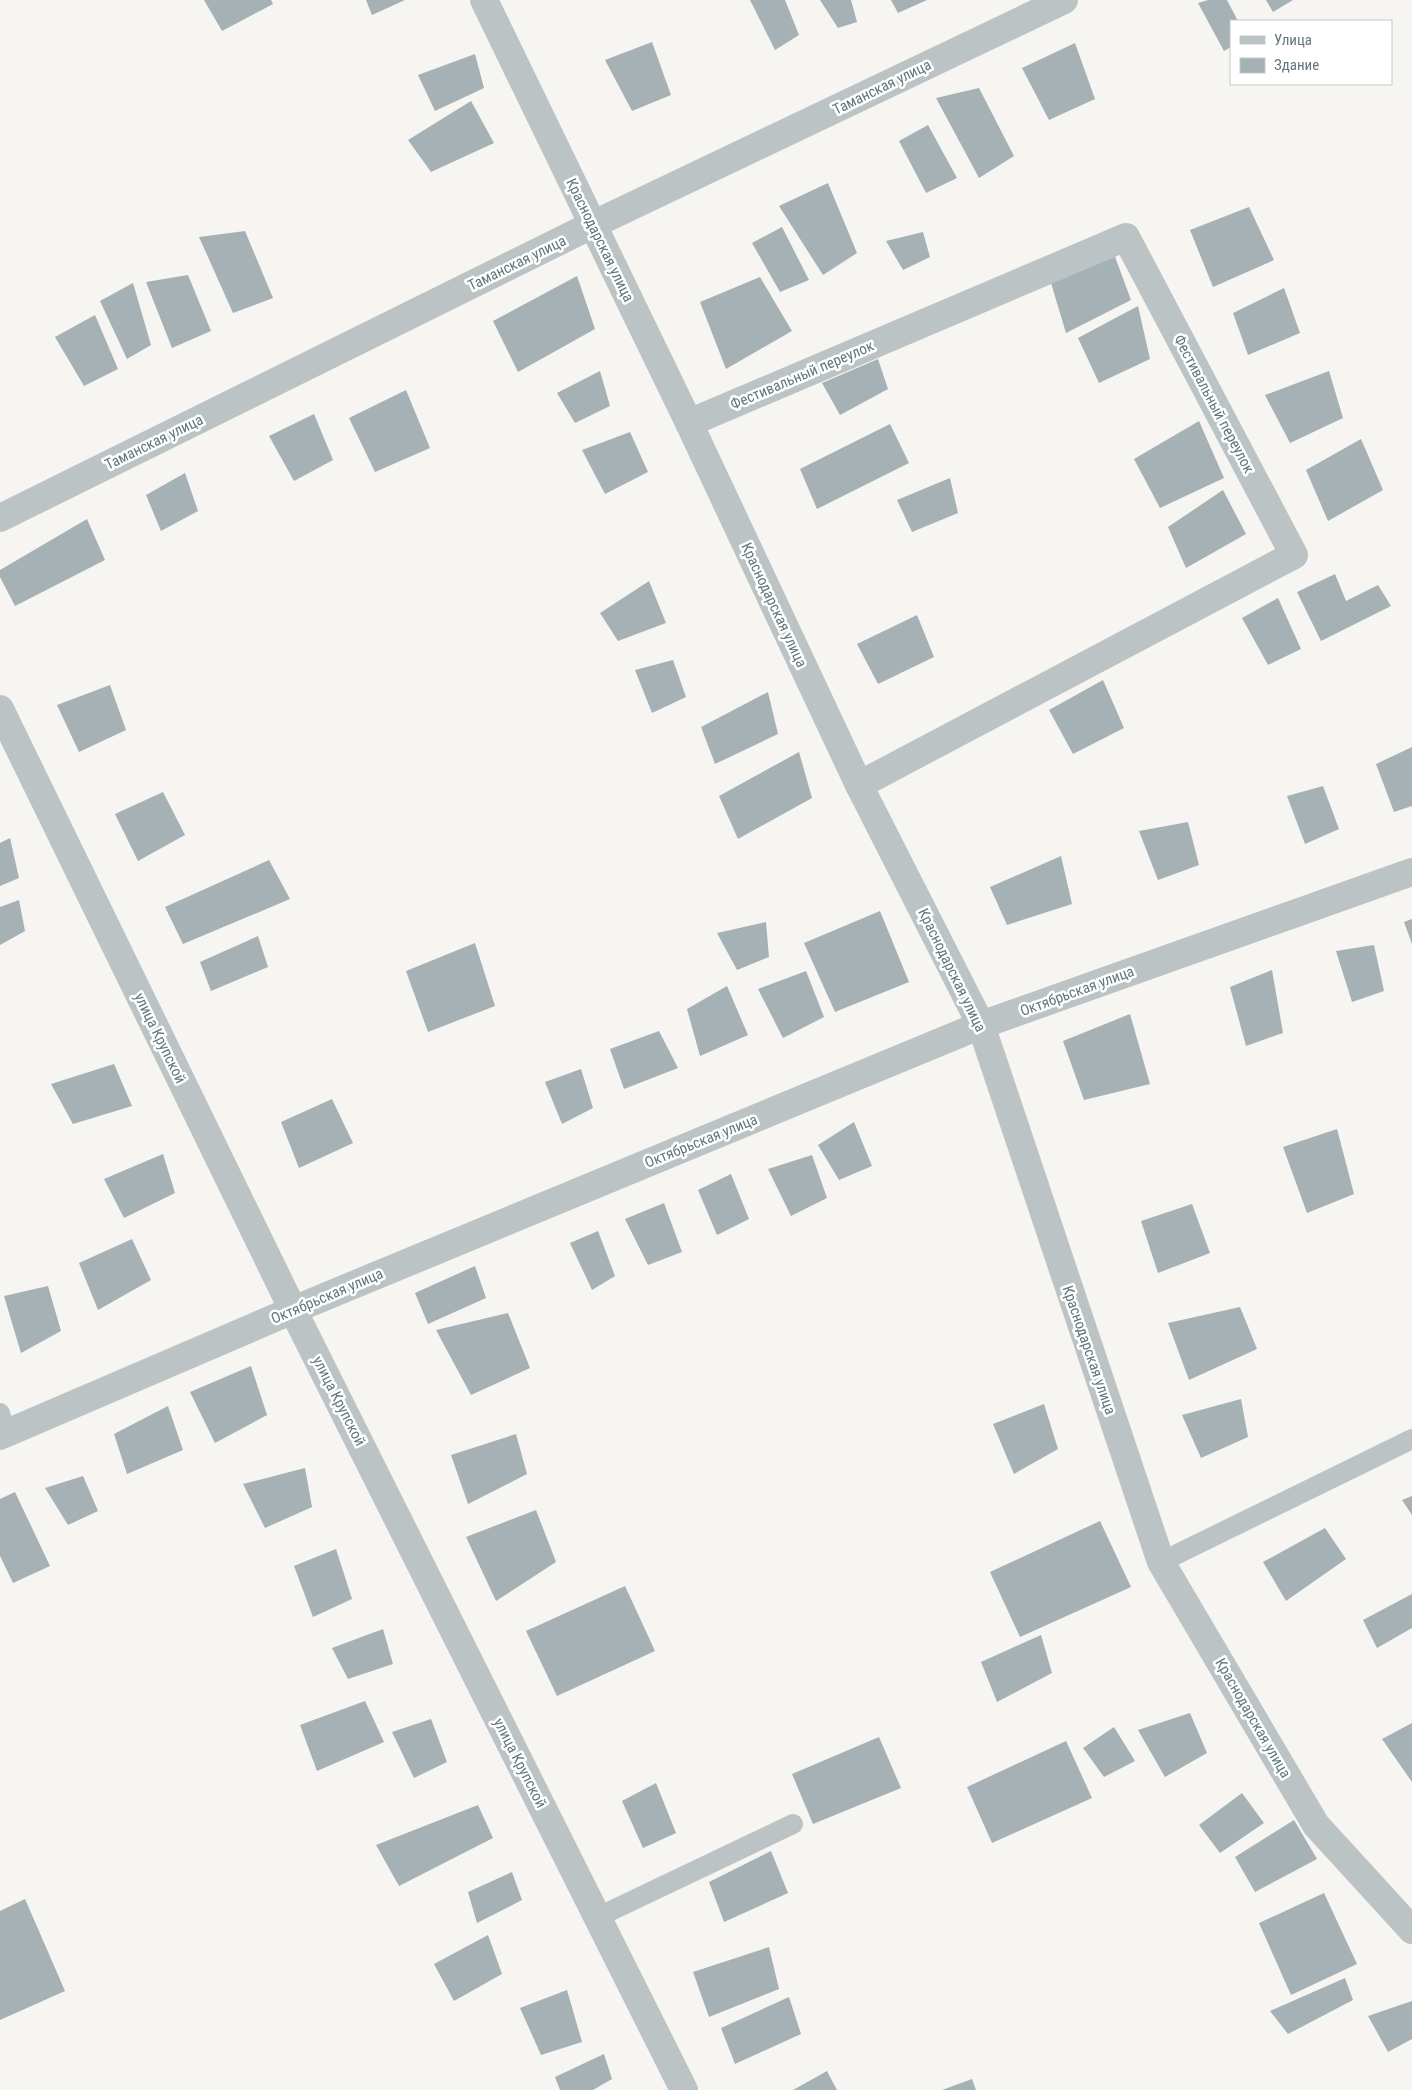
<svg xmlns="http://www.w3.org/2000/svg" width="1412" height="2090" viewBox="0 0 1412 2090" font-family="'Roboto Condensed',sans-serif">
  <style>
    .building { fill: #a5b1b4 }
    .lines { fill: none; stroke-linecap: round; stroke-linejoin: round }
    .lane { stroke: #bcc3c5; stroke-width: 20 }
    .street { stroke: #bcc3c5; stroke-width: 28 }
    .labels { text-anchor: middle; stroke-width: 5; stroke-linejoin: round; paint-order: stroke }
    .street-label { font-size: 15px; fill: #61777d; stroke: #fff }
  </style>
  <rect width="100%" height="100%" fill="#f6f5f2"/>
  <g class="building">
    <path d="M204,0h67l2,4 -51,27z"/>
    <path d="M366,0h39l-33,15z"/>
    <path d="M750,0h35l14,35 -24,15z"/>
    <path d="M820,0h31l6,22 -19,6z"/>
    <path d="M891,0h36l-29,13z"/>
    <path d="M1208,0h19l11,21h-7v26l-7,4 -26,-48z"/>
    <path d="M1266,0h27l-20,12z"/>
    <path d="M652,42l19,53 -39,16 -27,-51z"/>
    <path d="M1075,43l20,56 -46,21 -27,-52z"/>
    <path d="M475,54l9,34 -49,23 -17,-36z"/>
    <path d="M979,88l35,68 -35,22 -43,-80z"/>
    <path d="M471,101l23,42 -63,29 -23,-32z"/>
    <path d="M928,125l29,53 -31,15 -27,-52z"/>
    <path d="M828,183l29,70 -34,22 -44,-69z"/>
    <path d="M1249,207l25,53 -61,27 -23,-57z"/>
    <path d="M782,227l27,53 -29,12 -28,-49z"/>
    <path d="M245,231l28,67 -40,15 -34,-76z"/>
    <path d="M923,232l7,25 -27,13 -17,-29z"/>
    <path d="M1114,254l17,46 -65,33 -15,-50z"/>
    <path d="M188,275l23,56 -39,17 -26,-66z"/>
    <path d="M577,276l18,53 -77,43 -25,-51z"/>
    <path d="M760,277l32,54 -66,38 -26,-67z"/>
    <path d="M133,283l18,62 -24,14 -27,-58z"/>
    <path d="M1284,288l16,45 -52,22 -15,-42z"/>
    <path d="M1138,306l12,53 -51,24 -21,-45z"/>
    <path d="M95,315l23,54 -34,17 -29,-49z"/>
    <path d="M878,359l10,30 -48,26 -18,-32z"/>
    <path d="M600,371l10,35 -35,17 -18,-30z"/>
    <path d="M1329,371l14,47 -53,25 -25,-48z"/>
    <path d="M406,390l24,58 -55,24 -26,-54z"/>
    <path d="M314,414l19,46 -39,21 -25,-45z"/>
    <path d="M1199,421l25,57 -64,30 -26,-49z"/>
    <path d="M890,424l19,39 -92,46 -17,-40z"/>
    <path d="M630,432l18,40 -43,22 -23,-44z"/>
    <path d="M1361,439l22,51 -55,31 -22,-51z"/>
    <path d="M185,473l13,38 -37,20 -15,-36z"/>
    <path d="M950,478l8,35 -46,19 -15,-32z"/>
    <path d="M1223,490l23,44 -60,34 -18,-41z"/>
    <path d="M87,519l18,41 -90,46 -15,-29v-7z"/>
    <path d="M1335,574l11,27 32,-16 13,21 -70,35 -24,-49z"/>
    <path d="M649,581l17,42 -48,18 -18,-28z"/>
    <path d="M1278,598l23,51 -33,16 -26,-47z"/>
    <path d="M917,615l17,42 -56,27 -21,-40z"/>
    <path d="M673,660l13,37 -34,16 -17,-43z"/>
    <path d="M1103,680l21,48 -51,26 -24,-44z"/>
    <path d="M110,685l16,45 -47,22 -22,-47z"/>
    <path d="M768,692l10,42 -63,30 -14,-37z"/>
    <path d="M1412,747v59l-18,6 -18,-48z"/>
    <path d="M799,752l13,46 -74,41 -19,-43z"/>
    <path d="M1323,786l16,43 -34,15 -18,-48z"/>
    <path d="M163,792l22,43 -47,26 -23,-47z"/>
    <path d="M1188,822l11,43 -41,15 -19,-49z"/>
    <path d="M10,838l9,40 -19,8v-43z"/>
    <path d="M1061,856l11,48 -65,21 -17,-38z"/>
    <path d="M269,860l21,39 -107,45 -18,-37z"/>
    <path d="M19,900l6,31 -25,14v-38z"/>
    <path d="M880,911l29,71 -74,30 -31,-69z"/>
    <path d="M1412,919v25l-8,-22z"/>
    <path d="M766,922l3,35 -32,13 -20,-37z"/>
    <path d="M258,936l10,31 -57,24 -11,-29z"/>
    <path d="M475,943l20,63 -67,26 -22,-61z"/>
    <path d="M1374,945l10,46 -32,11 -16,-51z"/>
    <path d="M1272,970l11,63 -37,13 -16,-59z"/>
    <path d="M806,971l18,46 -41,21 -25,-49z"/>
    <path d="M727,986l21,49 -48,21 -13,-47z"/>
    <path d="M1130,1014l20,70 -66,16 -21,-59z"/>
    <path d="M659,1031l19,37 -54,21 -14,-40z"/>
    <path d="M114,1064l18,42 -59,18 -22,-40z"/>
    <path d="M581,1069l12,39 -31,16 -17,-42z"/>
    <path d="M332,1099l21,44 -54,25 -18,-46z"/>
    <path d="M854,1122l18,44 -33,14 -21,-35z"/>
    <path d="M1337,1129l17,65 -47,19 -24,-66z"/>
    <path d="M163,1154l12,39 -51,25 -20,-39z"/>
    <path d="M812,1155l15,43 -36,18 -23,-47z"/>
    <path d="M731,1174l18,45 -32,16 -19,-45z"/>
    <path d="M664,1203l18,49 -34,13 -23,-46z"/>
    <path d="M1192,1204l18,49 -52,20 -17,-52z"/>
    <path d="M598,1231l17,45 -23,14 -22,-47z"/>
    <path d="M132,1239l19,41 -53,30 -19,-47z"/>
    <path d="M475,1266l11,32 -58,26 -13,-31z"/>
    <path d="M48,1286l13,45 -40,22 -17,-57z"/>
    <path d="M1240,1307l17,42 -68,31 -21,-57z"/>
    <path d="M508,1313l22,55 -59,27 -35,-65z"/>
    <path d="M251,1366l16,49 -52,28 -25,-51z"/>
    <path d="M1241,1399l7,38 -47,21 -19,-43z"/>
    <path d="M1044,1404l14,45 -44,25 -21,-50z"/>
    <path d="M168,1406l15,44 -56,24 -13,-40z"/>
    <path d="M516,1434l11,40 -59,30 -17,-49z"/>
    <path d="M305,1468l7,39 -47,21 -22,-44z"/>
    <path d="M83,1476l15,35 -30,14 -23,-37z"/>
    <path d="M15,1492l35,74 -37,17 -13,-27v-57z"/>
    <path d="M1412,1496v19l-10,-15z"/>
    <path d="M536,1510l20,52 -60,39 -30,-64z"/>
    <path d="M1100,1521l31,66 -111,50 -30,-65z"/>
    <path d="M1325,1528l21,31 -60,42 -23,-39z"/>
    <path d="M336,1549l16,50 -39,18 -19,-51z"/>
    <path d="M625,1586l30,65 -98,45 -31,-65z"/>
    <path d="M1412,1594v34l-35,20 -14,-28z"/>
    <path d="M383,1629l10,35 -45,15 -16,-31z"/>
    <path d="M1041,1635l11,38 -55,29 -16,-40z"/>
    <path d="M365,1701l19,41 -67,29 -17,-46z"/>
    <path d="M1190,1713l17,40 -42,24 -27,-47z"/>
    <path d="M431,1719l16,43 -33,16 -22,-46z"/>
    <path d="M1412,1723v59l-30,-43z"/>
    <path d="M1114,1727l21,34 -31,16 -21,-29z"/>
    <path d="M879,1737l22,51 -88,36 -21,-50z"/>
    <path d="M1066,1741l26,57 -100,45 -25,-56z"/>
    <path d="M656,1783l20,50 -33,15 -21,-47z"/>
    <path d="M1242,1793l22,30 -44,30 -21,-28z"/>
    <path d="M478,1805l15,33 -94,48 -23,-41z"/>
    <path d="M1294,1820l23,39 -62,33 -20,-35z"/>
    <path d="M771,1851l17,42 -64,29 -15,-40z"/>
    <path d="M512,1872l10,28 -45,23 -9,-31z"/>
    <path d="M1324,1893l33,71 -66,31 -32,-72z"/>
    <path d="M25,1899l40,92 -65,29v-109z"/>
    <path d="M488,1935l14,39 -48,27 -20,-37z"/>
    <path d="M769,1947l10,42 -70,28 -16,-45z"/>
    <path d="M1345,1978l8,22 -65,34 -18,-23z"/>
    <path d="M567,1990l15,52 -41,13 -21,-47z"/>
    <path d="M789,1997l12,37 -66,30 -14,-36z"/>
    <path d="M1412,2001v38l-24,13 -20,-36z"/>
    <path d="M604,2054l8,25 -19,11h-33l-5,-13z"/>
    <path d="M827,2071l10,19h-44z"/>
    <path d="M972,2079l4,11h-34z"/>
  </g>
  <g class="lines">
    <g class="lane">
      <path d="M0,1413l6,20"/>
      <path d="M1161,1562l251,-123"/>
      <path d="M598,1917l195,-93"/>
    </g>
    <g class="street">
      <path d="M484,0l205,423 170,362 122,240 180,537 155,263 96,105"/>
      <path d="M689,423l437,-186 168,318 -435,230"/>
      <path d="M0,518l592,-293 472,-225"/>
      <path d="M0,709l293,601 391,780"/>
      <path d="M0,1436l293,-126 688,-285 431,-153"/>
    </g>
  </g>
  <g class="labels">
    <g class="street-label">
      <text transform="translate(882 87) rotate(-26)" y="5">Таманская улица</text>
      <text transform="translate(600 240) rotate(64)" y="5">Краснодарская улица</text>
      <text transform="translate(517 263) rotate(-26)" y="5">Таманская улица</text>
      <text transform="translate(802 375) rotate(-23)" y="5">Фестивальный переулок</text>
      <text transform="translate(1214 404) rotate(62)" y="5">Фестивальный переулок</text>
      <text transform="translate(154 442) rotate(-26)" y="5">Таманская улица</text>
      <text transform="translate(774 605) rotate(65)" y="5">Краснодарская улица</text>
      <text transform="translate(952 970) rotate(64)" y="5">Краснодарская улица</text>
      <text transform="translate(1077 991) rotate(-20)" y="5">Октябрьская улица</text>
      <text transform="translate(160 1038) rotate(64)" y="5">улица Крупской</text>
      <text transform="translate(701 1141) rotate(-22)" y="5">Октябрьская улица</text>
      <text transform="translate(327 1296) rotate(-23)" y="5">Октябрьская улица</text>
      <text transform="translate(1089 1350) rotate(71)" y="5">Краснодарская улица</text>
      <text transform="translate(339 1401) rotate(63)" y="5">улица Крупской</text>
      <text transform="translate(1253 1718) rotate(60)" y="5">Краснодарская улица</text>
      <text transform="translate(520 1763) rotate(63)" y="5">улица Крупской</text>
    </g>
  </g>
  <rect x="1230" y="20" width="162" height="65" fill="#ffffff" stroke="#c0c9cb"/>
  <rect x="1240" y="36" width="25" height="8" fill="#bcc3c5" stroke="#c0c9cb"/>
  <text x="1274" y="45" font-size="15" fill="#61777d">Улица</text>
  <rect x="1240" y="58" width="25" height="15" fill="#a5b1b4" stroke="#c0c9cb"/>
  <text x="1274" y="70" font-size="15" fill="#61777d">Здание</text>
</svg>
